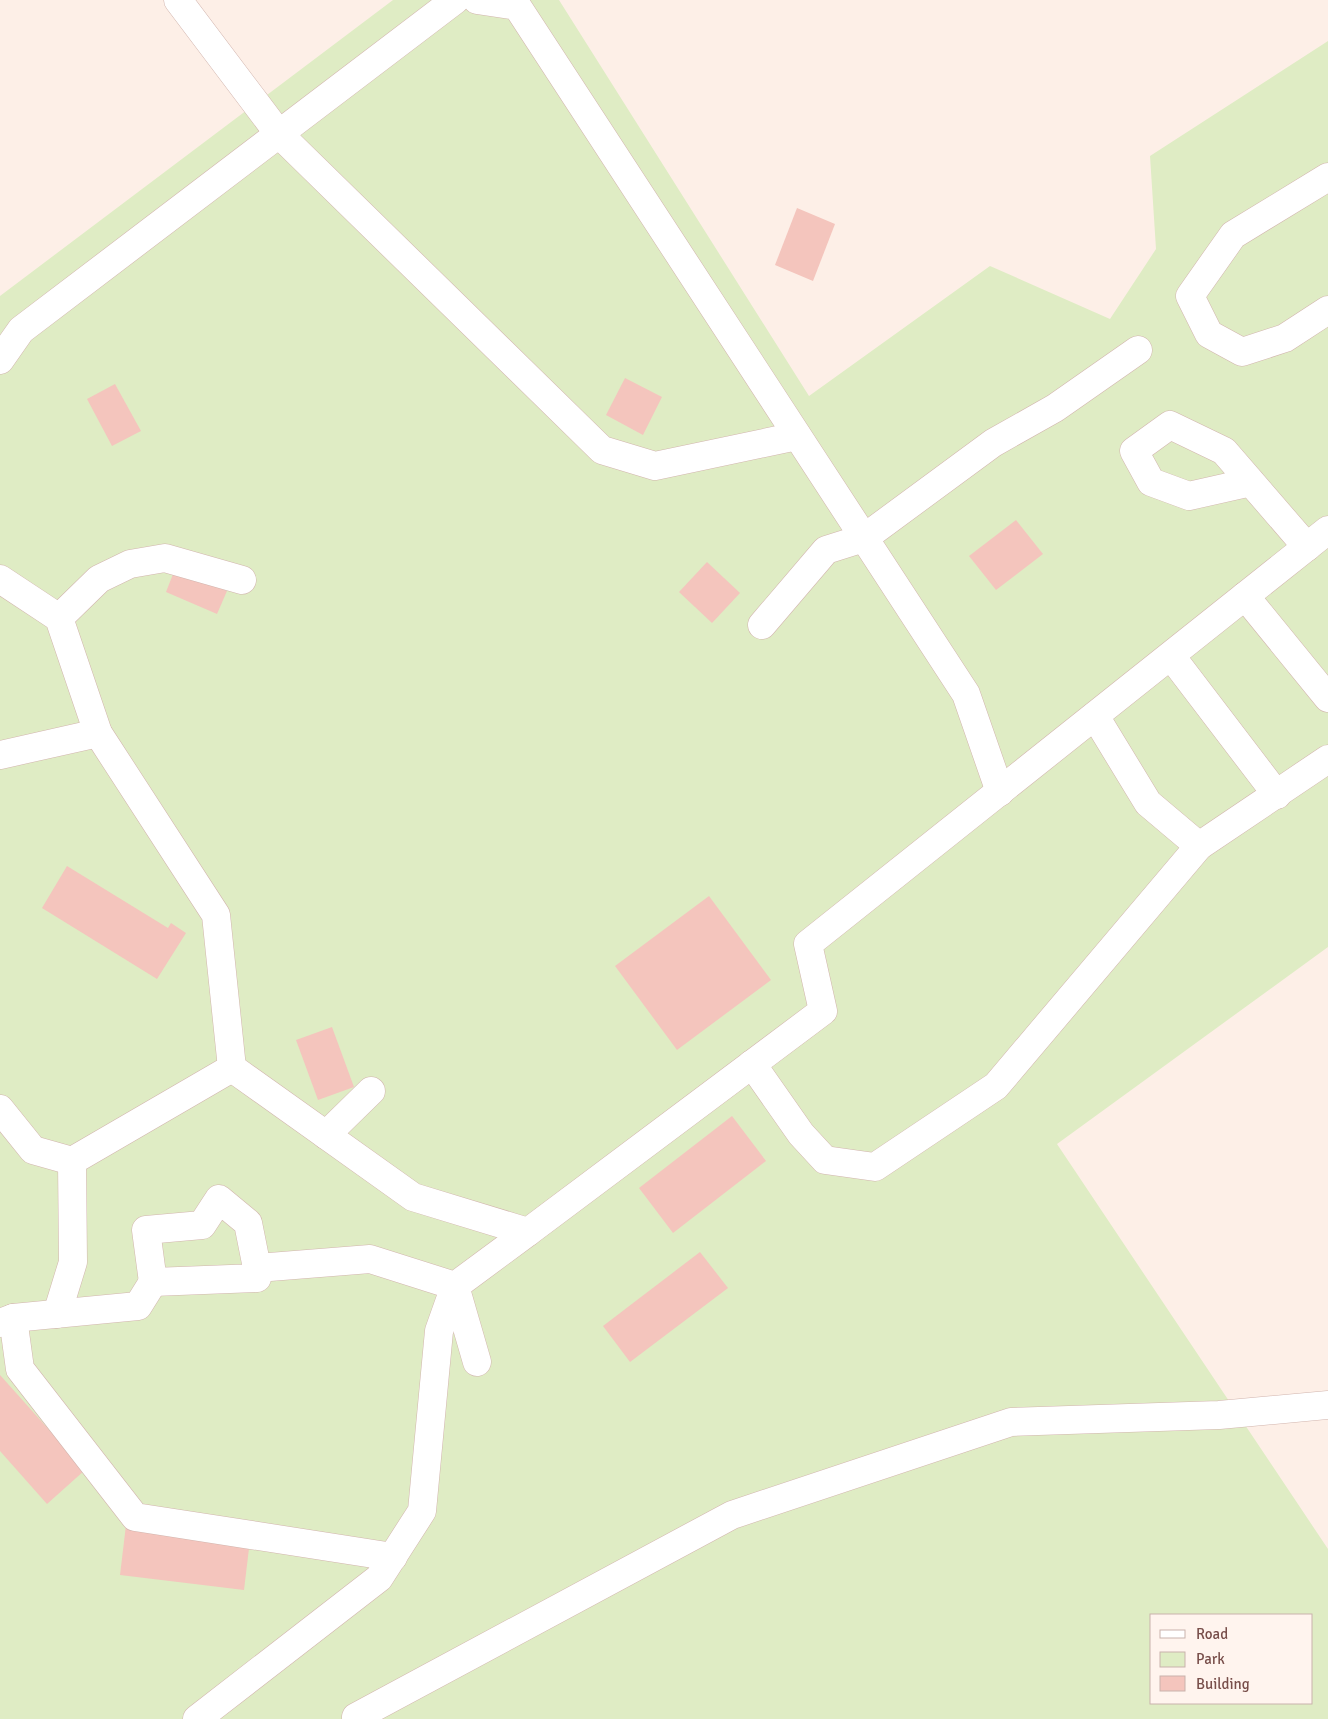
<svg xmlns="http://www.w3.org/2000/svg" width="1328" height="1719" viewBox="0 0 1328 1719" font-family="Signika,sans-serif">
  <style>
    .green { fill: #dfecc4; fill-rule: evenodd }
    .building { fill: #f4c5bd }
    .lines { fill: none; stroke-linecap: round; stroke-linejoin: round }
    .minor-casing { stroke: #d2b5ae; stroke-width: 29 }
    .minor { stroke: #fff; stroke-width: 28 }
  </style>
  <rect width="100%" height="100%" fill="#fdefe7"/>
  <path class="green" d="M393,0h166l250,396 181,-130 120,53 46,-70 -6,-93 178,-115v906l-271,197 271,405v170h-1328v-1423zM1152,1615h160v88h-160z"/>
  <g class="building">
    <path d="M797,208l38,16 -22,57 -38,-16z"/>
    <path d="M625,378l37,19 -19,38 -37,-20z"/>
    <path d="M115,384l26,47 -29,15 -25,-47z"/>
    <path d="M1016,520l27,34 -47,36 -27,-34z"/>
    <path d="M707,562l33,31 -28,30 -33,-31z"/>
    <path d="M175,569l52,22 -10,23 -51,-22z"/>
    <path d="M67,866l101,62 3,-5 15,10 -29,46 -115,-71z"/>
    <path d="M709,896l62,84 -94,70 -62,-84z"/>
    <path d="M332,1027l22,60 -36,13 -22,-60z"/>
    <path d="M732,1116l34,45 -93,72 -34,-45z"/>
    <path d="M700,1252l28,36 -98,74 -27,-36z"/>
    <path d="M0,1375l85,95 -38,34 -47,-53z"/>
    <path d="M126,1525l124,15 -6,50 -124,-15z"/>
  </g>
  <g class="lines">
    <defs>
      <g id="minor">
        <path d="M178,0l101,134 323,316 53,16 142,-30"/>
        <path d="M477,0l40,6 449,688 34,98"/>
        <path d="M1328,177l-95,58 -43,61 19,38 33,18 43,-14 43,-28"/>
        <path d="M0,360l21,-30 434,-330"/>
        <path d="M1251,482l-62,14 -38,-14 -17,-31 36,-26 54,26 83,96"/>
        <path d="M0,579l59,39 39,115 118,182 16,153 181,129 115,35 295,-221 -15,-67 520,-414"/>
        <path d="M1245,596l83,102"/>
        <path d="M59,618l40,-39 31,-15 35,-6 77,22"/>
        <path d="M762,625l64,-75 38,-12 129,-95 62,-35 83,-58"/>
        <path d="M1171,656l106,139"/>
        <path d="M1095,716l53,87 51,43 129,-87"/>
        <path d="M0,755l98,-22"/>
        <path d="M752,1064l49,70 24,26 50,7 121,-81 203,-240"/>
        <path d="M0,1109l33,41 39,11"/>
        <path d="M326,1135l45,-44"/>
        <path d="M257,1268l-9,-45 -29,-24 -17,26 -56,5 7,52 104,-4v-10l113,-9 85,27 73,-54"/>
        <path d="M455,1286l22,76"/>
        <path d="M57,1314l16,-52 -1,-101 160,-93"/>
        <path d="M13,1318l7,51 115,148 258,40"/>
        <path d="M0,1323l13,-5 125,-12 15,-24"/>
        <path d="M356,1717l376,-202 279,-93 208,-7 109,-10"/>
        <path d="M197,1719l182,-141 43,-67 17,-180 16,-45"/>
      </g>
    </defs>
    <use href="#minor" class="minor-casing"/>
    <use href="#minor" class="minor"/>
  </g>
  <rect x="1150" y="1614" width="162" height="90" fill="#fff4ee" stroke="#c9b2ac"/>
  <rect x="1160" y="1630" width="25" height="8" fill="#ffffff" stroke="#c9b2ac"/>
  <text x="1196" y="1639" font-size="15" fill="#784e4a">Road</text>
  <rect x="1160" y="1652" width="25" height="15" fill="#dfecc4" stroke="#c9b2ac"/>
  <text x="1196" y="1664" font-size="15" fill="#784e4a">Park</text>
  <rect x="1160" y="1676" width="25" height="15" fill="#f4c5bd" stroke="#c9b2ac"/>
  <text x="1196" y="1689" font-size="15" fill="#784e4a">Building</text>
</svg>
